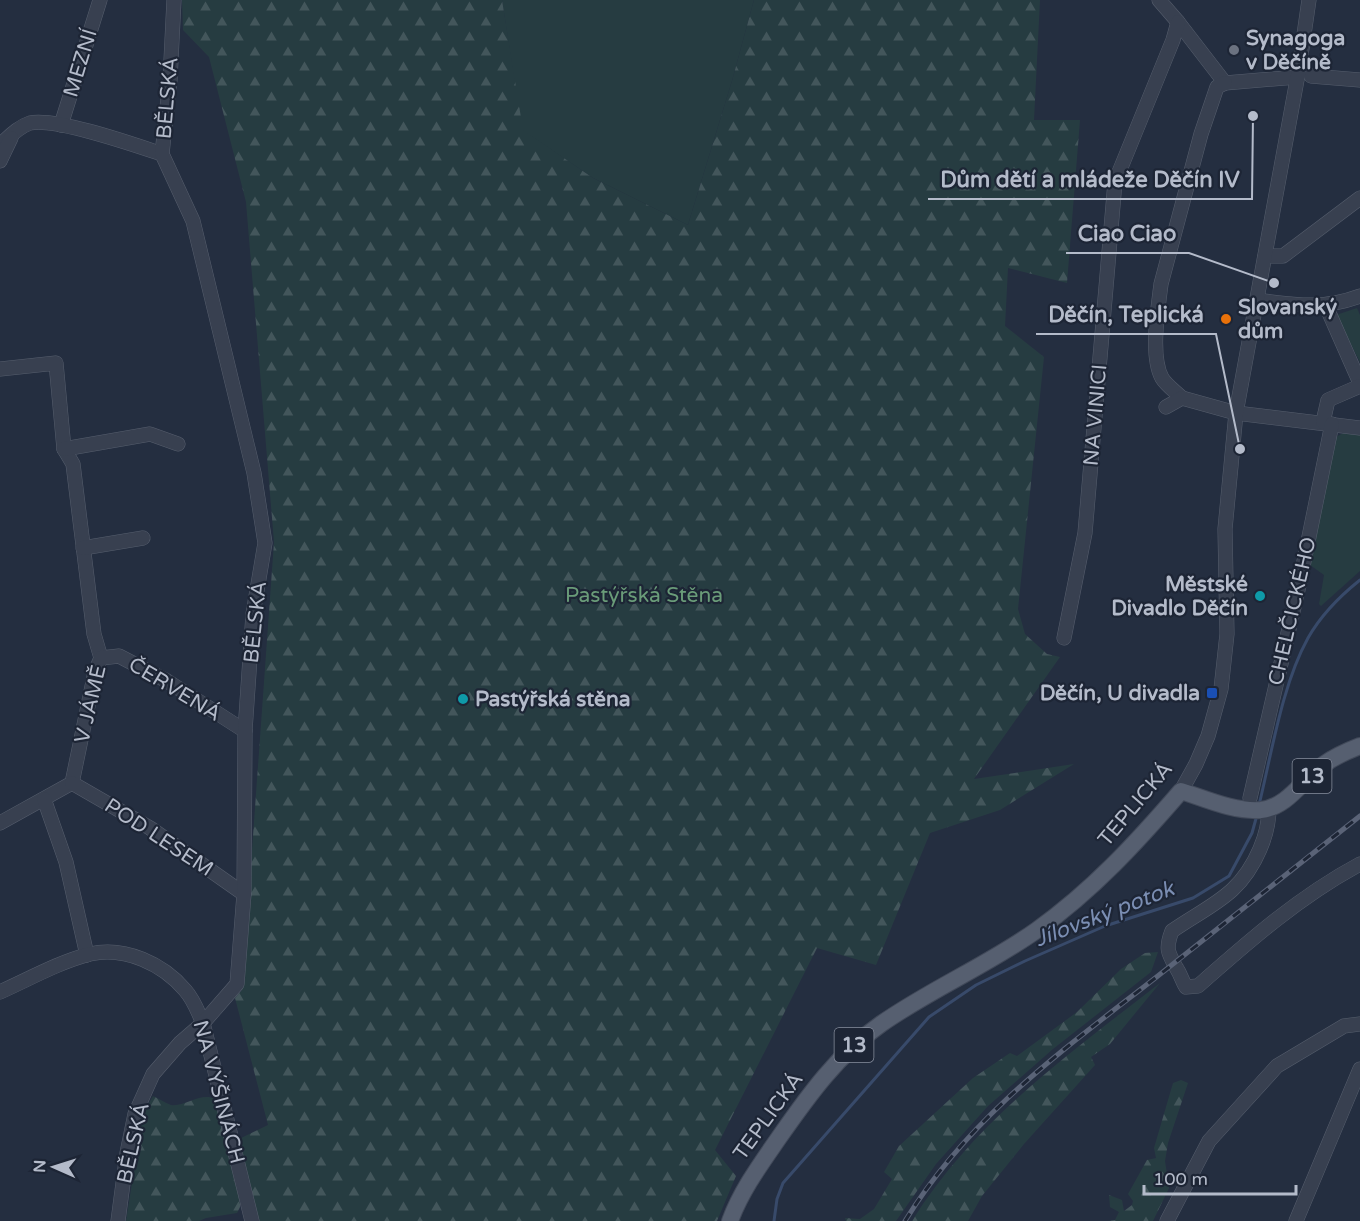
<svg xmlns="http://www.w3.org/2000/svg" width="1360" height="1221" viewBox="0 0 1360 1221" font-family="'Varela Round',sans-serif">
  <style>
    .green { fill: #263c41 }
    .forest { fill: url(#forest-firs) }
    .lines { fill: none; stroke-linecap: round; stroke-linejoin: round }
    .stream { stroke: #384a6a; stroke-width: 3 }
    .minor-casing { stroke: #565e6d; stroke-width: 15 }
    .major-casing { stroke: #414959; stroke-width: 18 }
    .minor { stroke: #384050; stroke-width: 14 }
    .major { stroke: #565f70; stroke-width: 16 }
    .rail-casing { stroke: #5a6377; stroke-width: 5 }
    .rail { stroke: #1d2535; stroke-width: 3; stroke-dasharray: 9; stroke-linecap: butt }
    .worship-dot { fill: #6b7280; stroke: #1d2535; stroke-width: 2 }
    .food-dot { fill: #e8710a; stroke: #1d2535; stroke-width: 2 }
    .culture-dot { fill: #0f9aa8; stroke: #1d2535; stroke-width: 2 }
    .transit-dot { fill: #1a4fb4; stroke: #1d2535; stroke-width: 2 }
    .labels { text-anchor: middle; stroke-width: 4.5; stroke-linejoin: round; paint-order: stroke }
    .shield { fill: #1d2535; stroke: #878e9d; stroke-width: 1.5 }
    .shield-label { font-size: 20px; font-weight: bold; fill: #b4bbca }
    .poi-label { font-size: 21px; font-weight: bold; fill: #b4bbca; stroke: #1d2535; text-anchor: start }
    .street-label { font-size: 21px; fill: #b4bbca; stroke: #1d2535 }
    .park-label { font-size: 21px; fill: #6a9c79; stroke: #1d2535 }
    .water-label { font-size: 22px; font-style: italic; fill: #7b8eb3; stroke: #1d2535 }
    .leader { fill: none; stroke: #b4bbca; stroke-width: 2 }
    .callout-dot { fill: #b4bbca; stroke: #1d2535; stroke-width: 2 }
    .callout-label { font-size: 22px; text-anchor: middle; font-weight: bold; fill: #b4bbca; stroke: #1d2535; stroke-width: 4.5; stroke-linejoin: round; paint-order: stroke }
  </style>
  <defs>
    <pattern id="forest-firs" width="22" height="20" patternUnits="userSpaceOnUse" patternTransform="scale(1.5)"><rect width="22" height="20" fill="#263c41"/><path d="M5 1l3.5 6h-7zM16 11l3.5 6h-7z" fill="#43565b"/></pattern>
  </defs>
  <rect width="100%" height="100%" fill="#242e40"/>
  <g class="green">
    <path d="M502,0h252l-22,81 -44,144 -95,-47 -71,-48z"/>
    <path d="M1357,308l3,7v47l-24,-47z"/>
    <path d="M1345,432l15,3v136l-39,35 -2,-2 5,-29 -14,-10 24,-123 2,-5z"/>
  </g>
  <g class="forest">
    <path d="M182,0h320l21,130 70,48 95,47 44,-144 22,-81h286l-6,120h46l-13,163 -59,-15 -3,58 39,31 -26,252 7,25 22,20 13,3 -86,122 100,-15 -74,46 -70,23 -54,132 -59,-17 -102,202 21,26 -19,45h-458l-22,-81 31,-15 -33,-127 7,-8 32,-448 -28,-340 -37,-145 -26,-27z"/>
    <path d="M1158,952l-7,20 -98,77 -65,57 -52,58 -40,57h-50l-1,-3 15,1 14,-10 18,-30 -8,-7 15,-26 74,-68 37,-25 7,3 60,-44 44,-43 24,-16z"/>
    <path d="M1160,983l-50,61 -19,13 4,8 -71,79 -42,52 -14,25h-56c62,-100 157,-167 248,-238z"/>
    <path d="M1181,1080l7,3 -20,60 -3,18 4,27 -16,33h-45l7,-1 4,-8 -9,-5 -1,-12 13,5 2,11 8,-6 1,-4 -5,-7 19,-34 9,-2 -2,-10 19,-65z"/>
    <path d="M153,1096c5,2 12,7 18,9 15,2 29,-13 44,-6l25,101v7l-3,6 -31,5 -7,3h-73l17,-108z"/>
  </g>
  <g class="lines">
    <g class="stream">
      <path d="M1259,805c13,-53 23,-120 49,-167 13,-23 32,-42 52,-58"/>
      <path d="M774,1221l3,-22 6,-16 146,-166 47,-32 49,-24 80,-35 88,-28 36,-22 23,-43 5,-18"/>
    </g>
    <defs>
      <g id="minor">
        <path d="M1159,0l19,22 47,61 72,-6"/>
        <path d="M1311,76l49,4"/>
        <path d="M61,125l39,-125"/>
        <path d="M0,145c9,-8 18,-18 30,-22 25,-6 105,22 132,31"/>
        <path d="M0,161l11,-23"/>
        <path d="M1265,256h18l77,-58"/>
        <path d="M1257,300c39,5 65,10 103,-4"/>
        <path d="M1326,306l34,77"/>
        <path d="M0,369l56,-6 8,86 9,15 21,170 7,24 -6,14 -23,111 -72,40"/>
        <path d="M1182,398c-6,-6 -16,-13 -20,-20 -12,-22 -4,-69 -1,-94l40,-150 16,-47 8,-4"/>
        <path d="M1166,407l16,-9 54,15 124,15"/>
        <path d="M1323,422l5,-22 32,-14"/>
        <path d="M64,449l86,-15 28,10"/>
        <path d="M83,548l60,-10"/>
        <path d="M1064,638l21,-105 30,-351 58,-142 5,-18"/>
        <path d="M101,658l18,-2 48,25 78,50"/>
        <path d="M72,783l78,45 94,66"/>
        <path d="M1181,791l15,-27 12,-28 13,-47 6,-55 -2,-105 11,-116 63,-344 10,-69"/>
        <path d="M1250,798l50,-217 32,-157"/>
        <path d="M44,799l22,63 21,93"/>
        <path d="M1269,808c0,16 -3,27 -9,41 -20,47 -49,55 -88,82 -7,18 -4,22 5,38 4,6 5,12 9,18l12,-1c51,-45 102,-90 162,-122"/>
        <path d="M0,992c29,-13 59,-30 90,-38 35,-8 73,10 95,36 9,10 13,22 18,33l49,198"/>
        <path d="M118,1221l9,-68 8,-39 18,-40 27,-31 23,-20 34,-39 7,-90 1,-163 8,-117 12,-71 -11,-70 -61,-252 -31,-67 8,-74 4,-80"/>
        <path d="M1167,1221l42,-80 68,-75 67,-40 16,-2"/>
        <path d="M1296,1221l64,-152"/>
      </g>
      <path id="major" d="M730,1221c11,-30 30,-56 48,-82 30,-43 60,-85 103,-115 50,-35 107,-59 156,-94 55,-39 100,-88 144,-139 25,8 53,21 80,19 27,-3 42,-31 62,-45 12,-9 24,-14 37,-19"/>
    </defs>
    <use href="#minor" class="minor-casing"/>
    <use href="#major" class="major-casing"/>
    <use href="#minor" class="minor"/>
    <use href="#major" class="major"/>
    <defs>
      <path id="rail" d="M905,1221c64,-104 154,-168 249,-242 69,-54 137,-109 206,-163"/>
    </defs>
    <use href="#rail" class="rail-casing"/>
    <use href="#rail" class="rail"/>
  </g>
  <circle class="worship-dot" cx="1234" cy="50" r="6"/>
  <circle class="food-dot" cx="1226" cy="319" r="6"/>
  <g class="culture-dot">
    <circle cx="1260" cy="596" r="6"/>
    <circle cx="463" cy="699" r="6"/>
  </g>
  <rect class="transit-dot" x="1206" y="687" width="12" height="12" rx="3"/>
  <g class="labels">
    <g class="shield">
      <rect x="1292.5" y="759" width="39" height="34" rx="4.5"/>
      <rect x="834.5" y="1028" width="39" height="34" rx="4.5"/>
    </g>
    <g class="shield-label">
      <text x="1312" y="783">13</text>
      <text x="854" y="1052">13</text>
    </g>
    <g class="poi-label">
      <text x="1246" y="45">Synagoga<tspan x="1246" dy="24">v Děčíně</tspan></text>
      <text x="1238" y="314">Slovanský<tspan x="1238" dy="24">dům</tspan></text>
      <text x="1248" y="591" text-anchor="end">Městské<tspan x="1248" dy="24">Divadlo Děčín</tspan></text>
      <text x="1200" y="700" text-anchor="end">Děčín, U divadla</text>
      <text x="475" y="706">Pastýřská stěna</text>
    </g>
    <g class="street-label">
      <text transform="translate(80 63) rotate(-73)" y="7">MEZNÍ</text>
      <text transform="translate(167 98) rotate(-85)" y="7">BĚLSKÁ</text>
      <text transform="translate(1095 415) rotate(-85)" y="7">NA VINICI</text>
      <text transform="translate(1292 611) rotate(-77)" y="7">CHELČICKÉHO</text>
      <text transform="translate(255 622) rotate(-84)" y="7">BĚLSKÁ</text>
      <text transform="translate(175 689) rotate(31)" y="7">ČERVENÁ</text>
      <text transform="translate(90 704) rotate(-77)" y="7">V JÁMĚ</text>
      <text transform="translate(1135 804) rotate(-50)" y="7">TEPLICKÁ</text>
      <text transform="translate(159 837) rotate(33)" y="7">POD LESEM</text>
      <text transform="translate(219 1092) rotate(75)" y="7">NA VÝŠINÁCH</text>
      <text transform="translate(768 1116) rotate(-54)" y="7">TEPLICKÁ</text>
      <text transform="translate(133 1143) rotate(-77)" y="7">BĚLSKÁ</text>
    </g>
    <g class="park-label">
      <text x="644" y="602">Pastýřská Stěna</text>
    </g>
    <g class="water-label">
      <text transform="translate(1104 913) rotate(-21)" y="8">Jílovský potok</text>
    </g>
  </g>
  <path class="leader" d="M1253 116L1252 199H928M1274 283L1189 253H1066M1240 449L1216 334H1036"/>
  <g class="callout-dot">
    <circle cx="1253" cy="116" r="6"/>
    <circle cx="1274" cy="283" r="6"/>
    <circle cx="1240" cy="449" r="6"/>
  </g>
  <g class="callout-label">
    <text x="1090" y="187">Dům dětí a mládeže Děčín IV</text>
    <text x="1127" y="241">Ciao Ciao</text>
    <text x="1126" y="322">Děčín, Teplická</text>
  </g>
  <g transform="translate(54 1167) rotate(273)" stroke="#1d2535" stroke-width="4.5" paint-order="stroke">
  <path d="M0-4.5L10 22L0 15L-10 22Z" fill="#b4bbca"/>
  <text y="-9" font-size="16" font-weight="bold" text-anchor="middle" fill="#b4bbca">N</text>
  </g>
  <path d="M1144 1185v9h152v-9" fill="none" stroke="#b4bbca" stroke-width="3"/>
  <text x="1153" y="1185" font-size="18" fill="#b4bbca" stroke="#1d2535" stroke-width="4.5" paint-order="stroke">100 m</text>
</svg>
